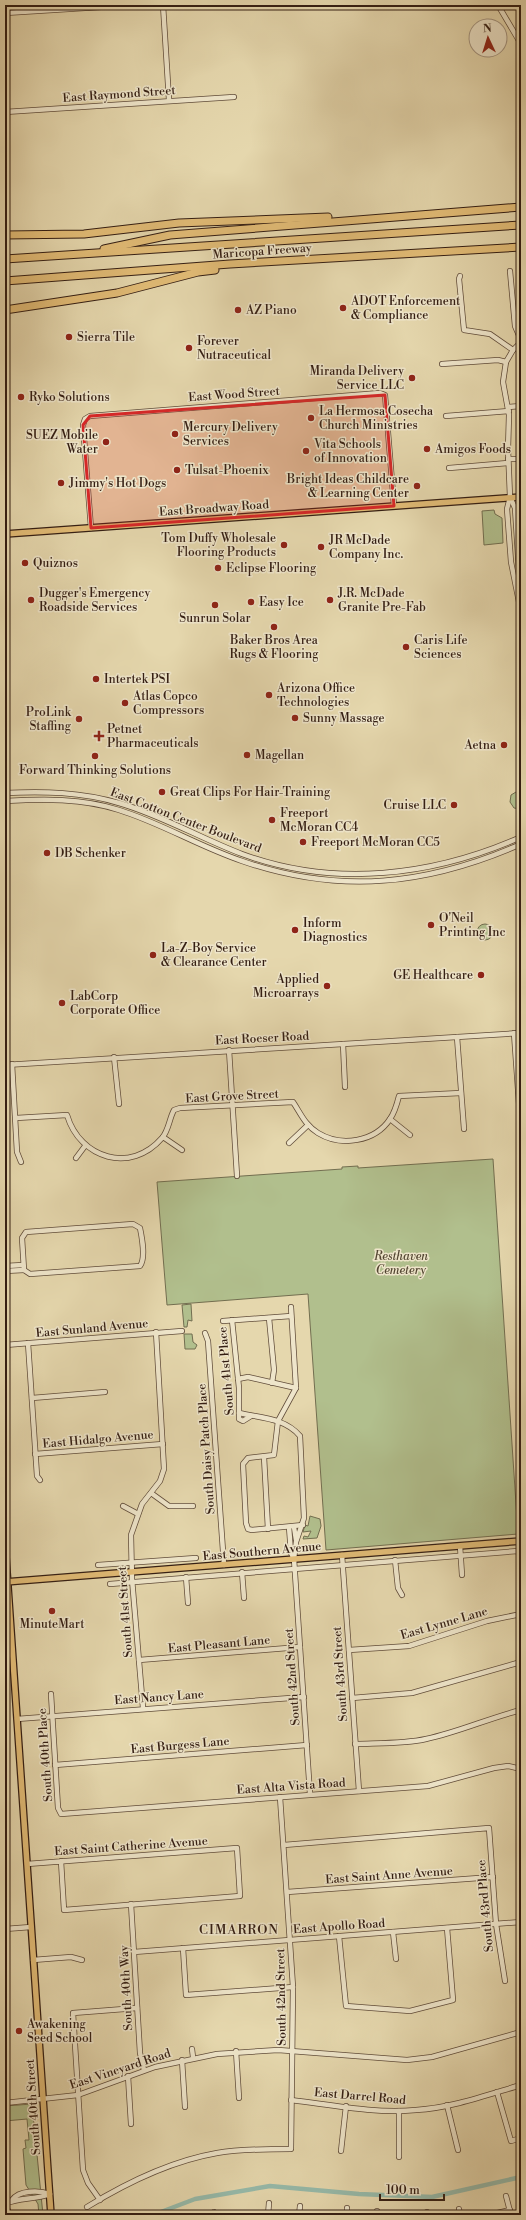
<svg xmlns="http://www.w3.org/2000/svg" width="526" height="2220" viewBox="0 0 526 2220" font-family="'Libre Bodoni',serif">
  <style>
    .green { fill: #b1bf8d; stroke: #726e50 }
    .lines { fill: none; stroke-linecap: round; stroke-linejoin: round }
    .canal { stroke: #96baaa; stroke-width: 4.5 }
    .minor-casing { stroke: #604c3a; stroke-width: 6 }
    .major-casing { stroke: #341e13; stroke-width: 8 }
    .highway-casing { stroke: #341e13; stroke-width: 9 }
    .minor { stroke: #eee5ca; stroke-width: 4.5 }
    .major { stroke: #e2bc76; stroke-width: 5.5 }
    .highway { stroke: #e2bc76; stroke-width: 7 }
    .marked { fill: #d62828; fill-opacity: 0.2; stroke: #d62828; stroke-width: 3; stroke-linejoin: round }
    .poi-dot { fill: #8f2418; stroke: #eee5ca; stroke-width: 1.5 }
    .labels { text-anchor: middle; stroke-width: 3; stroke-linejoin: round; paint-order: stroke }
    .street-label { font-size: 12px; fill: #341e13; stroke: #eee5ca }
    .poi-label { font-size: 12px; fill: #341e13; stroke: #eee5ca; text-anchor: start }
    .park-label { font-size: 12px; font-style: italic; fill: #534632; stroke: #eee5ca }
    .neighbourhood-label { font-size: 13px; letter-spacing: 1px; fill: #341e13; stroke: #eee5ca }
  </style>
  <rect width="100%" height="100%" fill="#e5d7ad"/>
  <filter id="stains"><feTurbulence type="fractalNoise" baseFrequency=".005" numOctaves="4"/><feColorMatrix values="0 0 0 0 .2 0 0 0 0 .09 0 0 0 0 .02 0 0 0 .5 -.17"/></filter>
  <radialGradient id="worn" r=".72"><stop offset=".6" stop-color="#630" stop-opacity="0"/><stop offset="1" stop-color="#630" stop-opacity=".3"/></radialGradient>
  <g class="green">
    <path d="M494,510l1,4 7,4 1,25 -19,2 -2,-34z"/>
    <path d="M516,792h5l-1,17 -6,-1 -4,-6 1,-7z"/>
    <circle cx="485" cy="932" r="8"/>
    <path d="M493,1159l25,375 -192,16 -18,-256 -141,11 -10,-123 185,-13v-2l16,-1v2z"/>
    <path d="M191,1304l1,17 -4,-1 -1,7h-3l-2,-22z"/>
    <path d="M184,1334h8l1,8 4,3 -2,4h-10z"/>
    <path d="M310,1516l10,3 1,7 -4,12 -14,1 1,-3 4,1 3,-6 -8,1 2,-7 3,1z"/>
    <path d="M32,2104l11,111h-4l-1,-11 -12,-19 -3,-36 3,-1 -1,-8h4l-2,-21 -22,2v-15z"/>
  </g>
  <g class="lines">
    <path class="canal" d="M153,2215l42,-16 75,-13 89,8 73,3 89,-20"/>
    <defs>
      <g id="minor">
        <path d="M163,5l6,95"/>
        <path d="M498,5l23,39"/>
        <path d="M5,13l128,-8"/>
        <path d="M5,112l229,-15"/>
        <path d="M510,271l5,55 6,14"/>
        <path d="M460,276l-1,3 5,51 26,4 23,16"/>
        <path d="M521,342l-8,8 -7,12 -3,20 6,33 -1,34 2,48 -3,12 4,53 10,50"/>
        <path d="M442,364l56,-4 8,2"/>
        <path d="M508,407l13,-1"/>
        <path d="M446,416l63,-5"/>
        <path d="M508,459h13"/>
        <path d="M449,468l59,-5"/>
        <path d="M510,497l5,11 5,79 -2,5"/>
        <path d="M91,528l-8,-103 2,-6 5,-3 290,-23 5,2 9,111"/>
        <path d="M5,793c39,-2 76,-1 114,10 42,12 81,35 123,51 92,34 191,22 279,-17"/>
        <path d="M5,801c38,-2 77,-3 114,9 42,13 81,37 123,51 98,34 186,24 279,-17"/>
        <path d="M514,1033l7,99"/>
        <path d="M457,1037l7,92"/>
        <path d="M343,1044l2,43"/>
        <path d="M229,1050l8,126"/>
        <path d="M114,1057l5,47"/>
        <path d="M12,1064l5,88 4,10"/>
        <path d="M5,1065l516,-32"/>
        <path d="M16,1118l51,-3c13,44 64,59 95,23 7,-8 7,-19 12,-28l6,-2 113,-6c8,12 12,23 25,31 23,14 57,9 72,-14 5,-7 7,-15 9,-23l62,-3"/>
        <path d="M390,1119l20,16"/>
        <path d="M163,1137l19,13"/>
        <path d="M289,1143l19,-18"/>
        <path d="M76,1158l9,-12"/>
        <path d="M133,1224l7,4c2,10 6,30 0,38l-110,8 -6,-4 -2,-32 4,-6z"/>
        <path d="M5,1266l18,-1"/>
        <path d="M5,1271l19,-1"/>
        <path d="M291,1307l5,81 -18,33 -4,34 -26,3 -5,6 3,59 2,6 4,1 51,-5"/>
        <path d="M269,1318l5,52 -2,13"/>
        <path d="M232,1320l7,68v31l4,2 8,-5"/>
        <path d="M223,1321l68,-5"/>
        <path d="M205,1333l3,8 16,224"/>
        <path d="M28,1343l9,133 3,4"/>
        <path d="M5,1345l177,-14"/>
        <path d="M238,1379l10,-2 48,11"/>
        <path d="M32,1398l73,-6"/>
        <path d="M239,1413c22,5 46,5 61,23l4,82 -8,24 -2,17 16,235"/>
        <path d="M35,1454l128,-10"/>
        <path d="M264,1457l4,72"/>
        <path d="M151,1493l18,13h24"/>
        <path d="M123,1506l15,8"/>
        <path d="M289,1527l2,26 3,6"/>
        <path d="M294,1527l2,13"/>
        <path d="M460,1546l2,29"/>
        <path d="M342,1555l17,236"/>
        <path d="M395,1560l3,28 4,7"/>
        <path d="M98,1565l98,-7"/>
        <path d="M242,1572l2,26"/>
        <path d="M186,1577l2,26"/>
        <path d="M110,1584l408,-33 3,11"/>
        <path d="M349,1650l60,-4 78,-25 34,-7"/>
        <path d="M139,1660l161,-13"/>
        <path d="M51,1694l7,114 3,6 367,-28 66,-18 14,-2 13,3"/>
        <path d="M352,1698l60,-5 109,-31"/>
        <path d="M143,1708l-11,-129 -1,-44 11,-31 18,-23 4,-12 -8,-137"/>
        <path d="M17,1719l287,-22"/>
        <path d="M355,1744c23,-1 49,0 71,-5 33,-7 63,-21 95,-29"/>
        <path d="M55,1765l252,-20"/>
        <path d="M284,1845l205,-17 7,96 9,57"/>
        <path d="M27,1864l210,-16 3,48 -176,14 -3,-49"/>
        <path d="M287,1892l206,-15"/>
        <path d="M131,1904l9,149 4,17"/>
        <path d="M5,1929l26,-2"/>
        <path d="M393,1932l3,27"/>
        <path d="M339,1936l7,70 64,5 43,-11 -6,-72"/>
        <path d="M183,1948l3,47 107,-8"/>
        <path d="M134,1952l387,-30"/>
        <path d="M33,1960l38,-3 11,3"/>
        <path d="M192,2049l1,8"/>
        <path d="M236,2051l3,47"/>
        <path d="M182,2060l3,47"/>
        <path d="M128,2076l3,48"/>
        <path d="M497,2092l14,49 10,-3"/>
        <path d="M291,2100c41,5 84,14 125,10 35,-2 71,-15 105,-25"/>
        <path d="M5,2103l73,-8 77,-28 62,-13 61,-4 129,10 25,-3 89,-25"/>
        <path d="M447,2105l11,45"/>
        <path d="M341,2151l5,-45"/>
        <path d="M399,2157v-46"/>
        <path d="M506,2196l5,19"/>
        <path d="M12,2200c7,-10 27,-10 38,-6"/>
        <path d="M100,2200l-12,-17 -5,-13 -10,-157 64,-5"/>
        <path d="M5,2204c14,-7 30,-4 45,-10"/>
        <path d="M5,2204l5,11"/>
        <path d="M87,2207c39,-24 84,-46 130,-54 24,-4 49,-4 74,-4l2,-162 -13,-190"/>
        <path d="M459,2209l1,6"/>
        <path d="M214,2212l1,3"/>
        <path d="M427,2212v3"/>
        <path d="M268,2215l1,-12"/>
        <path d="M299,2215l1,-9"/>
        <path d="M347,2215v-7"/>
        <path d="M377,2215v-4"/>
        <path d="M489,2215l21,-5"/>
      </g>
      <g id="major">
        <path d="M5,534l516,-37"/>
        <path d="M5,1543l46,672"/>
        <path d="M5,1582l516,-41"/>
      </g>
      <g id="highway">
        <path d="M5,235l79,-1 95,-11 149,-6"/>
        <path d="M104,249l66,-14 351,-28"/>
        <path d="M5,259l516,-34"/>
        <path d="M5,281l225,-17 291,-17"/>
        <path d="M5,310l112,-17 81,-21 17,-2"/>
      </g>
    </defs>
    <use href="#minor" class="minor-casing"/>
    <use href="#major" class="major-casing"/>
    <use href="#highway" class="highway-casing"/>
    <use href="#minor" class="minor"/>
    <use href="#major" class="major"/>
    <use href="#highway" class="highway"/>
  </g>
  <path class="marked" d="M385,395l9,111 -303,22 -8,-103 7,-9z"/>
  <g class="poi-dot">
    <circle cx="343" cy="308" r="4"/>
    <circle cx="238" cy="310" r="4"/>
    <circle cx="69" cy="337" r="4"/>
    <circle cx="189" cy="348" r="4"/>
    <circle cx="412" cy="378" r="4"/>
    <circle cx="21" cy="397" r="4"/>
    <circle cx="311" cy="418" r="4"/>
    <circle cx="175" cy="434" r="4"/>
    <circle cx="106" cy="442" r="4"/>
    <circle cx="427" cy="449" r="4"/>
    <circle cx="306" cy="451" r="4"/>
    <circle cx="177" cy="470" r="4"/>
    <circle cx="61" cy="483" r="4"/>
    <circle cx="417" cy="486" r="4"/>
    <circle cx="284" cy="545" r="4"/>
    <circle cx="321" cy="547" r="4"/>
    <circle cx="25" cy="563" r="4"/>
    <circle cx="218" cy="568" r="4"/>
    <circle cx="31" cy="600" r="4"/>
    <circle cx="330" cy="600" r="4"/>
    <circle cx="251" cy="602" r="4"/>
    <circle cx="215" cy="605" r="4"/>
    <circle cx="274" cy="627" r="4"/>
    <circle cx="406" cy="647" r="4"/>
    <circle cx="96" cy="679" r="4"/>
    <circle cx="269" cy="695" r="4"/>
    <circle cx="125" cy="703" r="4"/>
    <circle cx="295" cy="718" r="4"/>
    <circle cx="79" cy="719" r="4"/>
    <path d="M97 730h4v4h4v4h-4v4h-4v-4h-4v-4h4z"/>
    <circle cx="504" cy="745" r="4"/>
    <circle cx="247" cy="755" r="4"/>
    <circle cx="95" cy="756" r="4"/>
    <circle cx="162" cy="792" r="4"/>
    <circle cx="454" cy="805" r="4"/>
    <circle cx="272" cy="820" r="4"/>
    <circle cx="303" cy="842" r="4"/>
    <circle cx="47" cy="853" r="4"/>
    <circle cx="431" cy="925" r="4"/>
    <circle cx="295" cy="930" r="4"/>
    <circle cx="153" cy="955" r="4"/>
    <circle cx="481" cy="975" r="4"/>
    <circle cx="327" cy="986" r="4"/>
    <circle cx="62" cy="1003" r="4"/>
    <circle cx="52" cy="1611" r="4"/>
    <circle cx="19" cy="2031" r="4"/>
  </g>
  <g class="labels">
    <g class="street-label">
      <text transform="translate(119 94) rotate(-4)" y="4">East Raymond Street</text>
      <text transform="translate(262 251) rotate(-4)" y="4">Maricopa Freeway</text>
      <text transform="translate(234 394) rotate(-4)" y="4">East Wood Street</text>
      <text transform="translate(214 508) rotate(-4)" y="4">East Broadway Road</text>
      <text transform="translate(186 820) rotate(21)" y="4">East Cotton Center Boulevard</text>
      <text transform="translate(262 1038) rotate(-3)" y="4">East Roeser Road</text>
      <text transform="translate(232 1096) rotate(-3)" y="4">East Grove Street</text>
      <text transform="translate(92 1328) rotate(-5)" y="4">East Sunland Avenue</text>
      <text transform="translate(226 1371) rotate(-95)" y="4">South 41st Place</text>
      <text transform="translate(98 1439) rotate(-5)" y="4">East Hidalgo Avenue</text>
      <text transform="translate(206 1449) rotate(-94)" y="4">South Daisy Patch Place</text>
      <text transform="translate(262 1551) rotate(-5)" y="4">East Southern Avenue</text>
      <text transform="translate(125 1612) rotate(-94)" y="4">South 41st Street</text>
      <text transform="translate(444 1623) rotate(-16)" y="4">East Lynne Lane</text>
      <text transform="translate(219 1644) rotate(-5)" y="4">East Pleasant Lane</text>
      <text transform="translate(340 1674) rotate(-94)" y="4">South 43rd Street</text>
      <text transform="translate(292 1677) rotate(-94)" y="4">South 42nd Street</text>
      <text transform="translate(159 1697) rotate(-4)" y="4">East Nancy Lane</text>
      <text transform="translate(180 1745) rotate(-5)" y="4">East Burgess Lane</text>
      <text transform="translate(45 1755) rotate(-94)" y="4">South 40th Place</text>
      <text transform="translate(291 1786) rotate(-4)" y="4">East Alta Vista Road</text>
      <text transform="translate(131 1846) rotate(-4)" y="4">East Saint Catherine Avenue</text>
      <text transform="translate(389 1875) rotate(-4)" y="4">East Saint Anne Avenue</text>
      <text transform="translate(485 1906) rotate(-95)" y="4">South 43rd Place</text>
      <text transform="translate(339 1926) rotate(-4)" y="4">East Apollo Road</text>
      <text transform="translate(126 1988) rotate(-93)" y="4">South 40th Way</text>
      <text transform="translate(281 1997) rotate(-91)" y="4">South 42nd Street</text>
      <text transform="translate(120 2069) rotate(-18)" y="4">East Vineyard Road</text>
      <text transform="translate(360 2096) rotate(5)" y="4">East Darrel Road</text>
      <text transform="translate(33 2107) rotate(-94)" y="4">South 40th Street</text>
    </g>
    <g class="poi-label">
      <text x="351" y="305">ADOT Enforcement<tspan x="351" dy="14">&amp; Compliance</tspan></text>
      <text x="246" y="314">AZ Piano</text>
      <text x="77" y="341">Sierra Tile</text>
      <text x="197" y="345">Forever<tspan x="197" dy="14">Nutraceutical</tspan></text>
      <text x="404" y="375" text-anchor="end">Miranda Delivery<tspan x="404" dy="14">Service LLC</tspan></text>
      <text x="29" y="401">Ryko Solutions</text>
      <text x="319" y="415">La Hermosa Cosecha<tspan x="319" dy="14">Church Ministries</tspan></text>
      <text x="183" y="431">Mercury Delivery<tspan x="183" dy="14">Services</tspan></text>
      <text x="98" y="439" text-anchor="end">SUEZ Mobile<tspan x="98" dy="14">Water</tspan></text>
      <text x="314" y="448">Vita Schools<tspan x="314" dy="14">of Innovation</tspan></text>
      <text x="435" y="453">Amigos Foods</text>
      <text x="185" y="474">Tulsat-Phoenix</text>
      <text x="409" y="483" text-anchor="end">Bright Ideas Childcare<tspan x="409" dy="14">&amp; Learning Center</tspan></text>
      <text x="69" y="487">Jimmy's Hot Dogs</text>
      <text x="276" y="542" text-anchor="end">Tom Duffy Wholesale<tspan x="276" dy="14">Flooring Products</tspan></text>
      <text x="329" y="544">JR McDade<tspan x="329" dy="14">Company Inc.</tspan></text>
      <text x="33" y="567">Quiznos</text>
      <text x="226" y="572">Eclipse Flooring</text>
      <text x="39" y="597">Dugger's Emergency<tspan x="39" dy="14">Roadside Services</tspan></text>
      <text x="338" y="597">J.R. McDade<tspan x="338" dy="14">Granite Pre-Fab</tspan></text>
      <text x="259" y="606">Easy Ice</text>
      <text x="215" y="622" text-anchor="middle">Sunrun Solar</text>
      <text x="274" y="644" text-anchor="middle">Baker Bros Area<tspan x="274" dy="14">Rugs &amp; Flooring</tspan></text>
      <text x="414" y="644">Caris Life<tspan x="414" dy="14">Sciences</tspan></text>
      <text x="104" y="683">Intertek PSI</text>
      <text x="277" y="692">Arizona Office<tspan x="277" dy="14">Technologies</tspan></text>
      <text x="133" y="700">Atlas Copco<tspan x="133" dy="14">Compressors</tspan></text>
      <text x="71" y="716" text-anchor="end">ProLink<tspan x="71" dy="14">Staffing</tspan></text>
      <text x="303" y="722">Sunny Massage</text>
      <text x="107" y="733">Petnet<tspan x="107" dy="14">Pharmaceuticals</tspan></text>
      <text x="496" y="749" text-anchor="end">Aetna</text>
      <text x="255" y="759">Magellan</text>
      <text x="95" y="774" text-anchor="middle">Forward Thinking Solutions</text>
      <text x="170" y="796">Great Clips For Hair-Training</text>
      <text x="446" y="809" text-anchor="end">Cruise LLC</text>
      <text x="280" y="817">Freeport<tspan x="280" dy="14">McMoran CC4</tspan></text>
      <text x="311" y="846">Freeport McMoran CC5</text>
      <text x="55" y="857">DB Schenker</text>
      <text x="439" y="922">O'Neil<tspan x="439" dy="14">Printing Inc</tspan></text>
      <text x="303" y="927">Inform<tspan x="303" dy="14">Diagnostics</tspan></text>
      <text x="161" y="952">La-Z-Boy Service<tspan x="161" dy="14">&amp; Clearance Center</tspan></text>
      <text x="473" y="979" text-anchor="end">GE Healthcare</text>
      <text x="319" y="983" text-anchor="end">Applied<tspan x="319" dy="14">Microarrays</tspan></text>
      <text x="70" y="1000">LabCorp<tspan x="70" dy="14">Corporate Office</tspan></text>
      <text x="52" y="1628" text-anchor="middle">MinuteMart</text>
      <text x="27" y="2028">Awakening<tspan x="27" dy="14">Seed School</tspan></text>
    </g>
    <g class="park-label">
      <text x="401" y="1260">Resthaven<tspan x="401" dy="14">Cemetery</tspan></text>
    </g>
    <g class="neighbourhood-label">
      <text x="239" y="1934">CIMARRON</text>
    </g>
  </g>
  <rect width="526" height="2220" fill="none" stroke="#e5d7ad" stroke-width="20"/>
  <rect x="6" y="6" width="514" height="2208" fill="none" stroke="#341e13" stroke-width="2"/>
  <rect x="10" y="10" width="506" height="2200" fill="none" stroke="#341e13"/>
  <g transform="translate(488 38) rotate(356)"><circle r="19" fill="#eee5ca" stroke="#a49581"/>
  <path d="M0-3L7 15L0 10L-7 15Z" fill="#8f2418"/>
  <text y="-6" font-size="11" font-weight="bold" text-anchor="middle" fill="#341e13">N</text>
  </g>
  <path d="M380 2194v6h64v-6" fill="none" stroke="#341e13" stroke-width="2"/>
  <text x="386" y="2194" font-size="12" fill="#341e13" stroke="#eee5ca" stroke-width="3" paint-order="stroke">100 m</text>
  <rect width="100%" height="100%" filter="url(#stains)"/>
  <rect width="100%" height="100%" fill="url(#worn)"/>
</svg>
